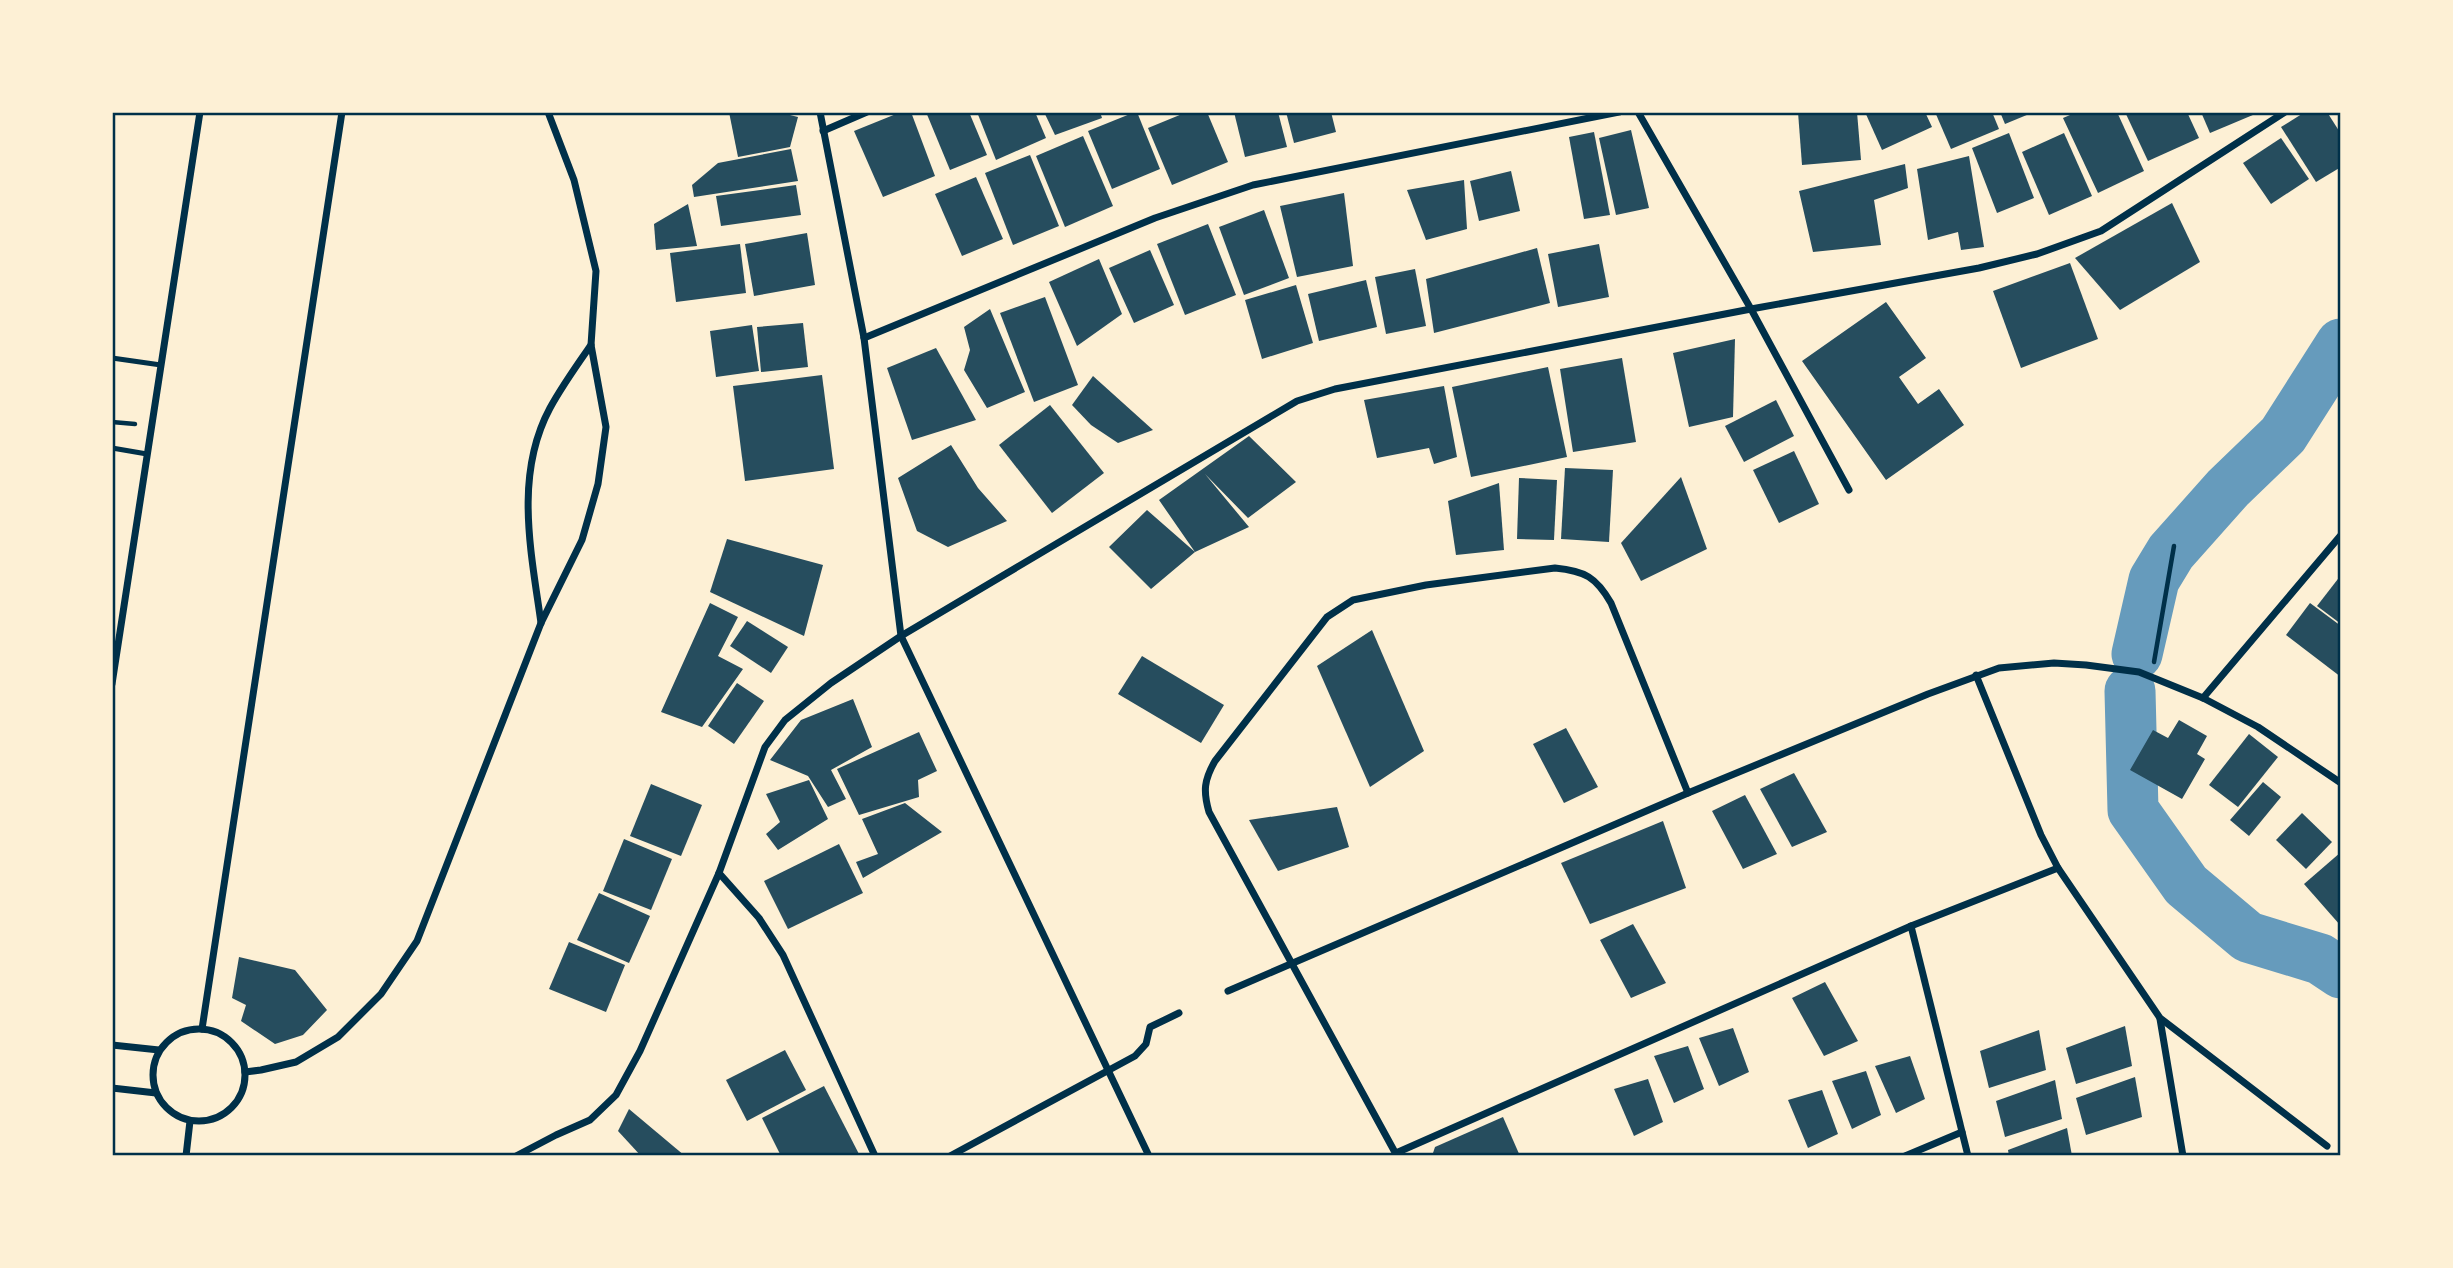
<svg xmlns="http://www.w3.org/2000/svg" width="2453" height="1268" viewBox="0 0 2453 1268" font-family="Signika,sans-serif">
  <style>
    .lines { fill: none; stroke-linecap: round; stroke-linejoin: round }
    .river { stroke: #669bbc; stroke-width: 51 }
    .building { fill: #264d5e }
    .path { stroke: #003049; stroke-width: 4.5 }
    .service { stroke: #003049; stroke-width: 5 }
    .minor { stroke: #003049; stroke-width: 7 }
    .neatline { fill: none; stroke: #003049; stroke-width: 2.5 }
  </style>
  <rect width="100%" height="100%" fill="#fdf0d5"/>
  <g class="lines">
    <g class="river">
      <path d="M2137,654l17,-74 17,-28 57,-64 55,-53 58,-91"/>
      <path d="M2130,691l3,119 53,75 62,52 72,22 21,14"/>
    </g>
  </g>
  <g class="building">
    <path d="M729,112h49l20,5 -8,30 -52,10z"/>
    <path d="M901,112h10l24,64 -52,21 -29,-66z"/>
    <path d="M926,112h43l18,43 -37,15z"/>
    <path d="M977,112h58l11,26 -50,22z"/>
    <path d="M1044,112h56l2,6 -47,17z"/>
    <path d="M1135,112h2l23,57 -48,20 -24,-58z"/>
    <path d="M1187,112h20l21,50 -56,23 -24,-57z"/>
    <path d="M1234,112h44l9,35 -42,10z"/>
    <path d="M1286,112h45l5,20 -42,11z"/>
    <path d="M1798,112h59l4,48 -59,5z"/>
    <path d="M1865,112h60l7,15 -50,23z"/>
    <path d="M1935,112h57l7,17 -48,20z"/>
    <path d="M2000,112h34l-29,12z"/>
    <path d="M2077,112h40l27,59 -46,22 -35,-75z"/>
    <path d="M2125,112h62l12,26 -51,23z"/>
    <path d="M2201,112h59l-50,21z"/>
    <path d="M2305,112h22l14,22v33l-25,15 -35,-55z"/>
    <path d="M1631,130l18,78 -33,7 -17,-77z"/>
    <path d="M1594,132l16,83 -26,4 -15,-82z"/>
    <path d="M2009,133l25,65 -37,15 -25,-65z"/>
    <path d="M2064,133l28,63 -43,19 -27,-63z"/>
    <path d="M1083,136l30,70 -48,21 -29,-71z"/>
    <path d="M2281,138l28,41 -38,25 -28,-41z"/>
    <path d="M791,149l7,32 -104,16 -2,-12 26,-22z"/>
    <path d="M1030,155l29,71 -46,19 -28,-72z"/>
    <path d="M1969,156l15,91 -23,3 -3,-18 -30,8 -11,-71z"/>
    <path d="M1905,164l3,24 -34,12 7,45 -68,7 -14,-61z"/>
    <path d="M1511,171l9,40 -41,10 -9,-40z"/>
    <path d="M976,177l27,62 -41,17 -27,-62z"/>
    <path d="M1464,180l3,49 -41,11 -19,-50z"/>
    <path d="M796,185l5,30 -80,11 -5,-30z"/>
    <path d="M1344,193l9,73 -56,11 -17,-71z"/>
    <path d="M2172,203l28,59 -80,48 -45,-52z"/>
    <path d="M688,204l9,42 -41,4 -2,-26z"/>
    <path d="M1264,210l25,68 -45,17 -25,-68z"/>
    <path d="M1208,224l28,71 -51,20 -28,-71z"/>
    <path d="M807,233l8,52 -61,11 -9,-52z"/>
    <path d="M740,244l6,49 -70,9 -6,-49z"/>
    <path d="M1599,244l10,53 -51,10 -10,-53z"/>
    <path d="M1537,248l13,55 -116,30 -8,-54z"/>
    <path d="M1150,250l24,55 -40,18 -25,-55z"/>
    <path d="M1099,259l23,55 -45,32 -28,-64z"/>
    <path d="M2070,263l28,76 -77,29 -28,-77z"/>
    <path d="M1415,269l11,57 -40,8 -11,-57z"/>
    <path d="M1366,280l11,47 -58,14 -11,-47z"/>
    <path d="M1296,285l17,58 -51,16 -17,-59z"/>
    <path d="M1045,297l33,88 -44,17 -34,-89z"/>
    <path d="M1886,302l40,56 -27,19 19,27 21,-15 25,36 -78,55 -84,-119z"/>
    <path d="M990,309l35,83 -38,16 -23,-38 6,-20 -6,-23z"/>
    <path d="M803,323l5,44 -47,5 -4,-45z"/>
    <path d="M752,325l7,46 -43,6 -6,-46z"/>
    <path d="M1735,339l-2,78 -44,10 -16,-74z"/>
    <path d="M936,348l40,72 -64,20 -25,-72z"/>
    <path d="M1622,358l14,84 -63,10 -13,-83z"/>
    <path d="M1548,367l19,90 -96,20 -19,-90z"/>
    <path d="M822,375l12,94 -89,12 -12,-95z"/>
    <path d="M1093,376l60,54 -35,13 -27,-18 -19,-20z"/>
    <path d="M1444,386l13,71 -23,7 -5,-16 -52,10 -13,-58z"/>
    <path d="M1776,400l18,36 -50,26 -19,-36z"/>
    <path d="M1050,405l54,68 -52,40 -53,-68z"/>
    <path d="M1249,436l47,46 -48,36 -43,-44 44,53 -54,25 -44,37 -42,-42 38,-37 48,42 -36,-52z"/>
    <path d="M951,445l27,43 29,33 -59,26 -31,-16 -19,-53z"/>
    <path d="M1794,451l25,53 -40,19 -26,-53z"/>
    <path d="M1565,468l48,2 -4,72 -48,-3z"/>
    <path d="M1681,477l26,72 -66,32 -20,-38z"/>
    <path d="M1519,478l38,2 -3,60 -37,-1z"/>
    <path d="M1499,483l5,67 -48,5 -8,-54z"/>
    <path d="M727,539l96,26 -19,71 -94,-44z"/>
    <path d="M2341,575v49l-24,-18z"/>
    <path d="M710,603l28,14 -20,39 25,13 -41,58 -41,-15z"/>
    <path d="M2310,603l31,23v51l-55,-42z"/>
    <path d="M747,621l41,26 -17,26 -41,-27z"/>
    <path d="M1372,630l52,121 -54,36 -53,-121z"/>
    <path d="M1142,656l82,49 -23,38 -83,-49z"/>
    <path d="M737,683l27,18 -30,43 -26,-18z"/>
    <path d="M853,699l19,48 -41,23 15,29 -18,8 -20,-31 -38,-16 31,-40z"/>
    <path d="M2179,720l28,16 -10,18 8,5 -23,40 -52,-29 23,-40 15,8z"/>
    <path d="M1566,728l32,59 -34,16 -31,-59z"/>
    <path d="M919,732l18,39 -19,9 1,17 -60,18 -22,-46z"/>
    <path d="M2249,734l29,23 -40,50 -29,-22z"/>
    <path d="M1794,773l33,59 -35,15 -32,-58z"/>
    <path d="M809,780l19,39 -50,31 -12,-16 14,-12 -14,-28z"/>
    <path d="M2263,782l18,15 -32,39 -19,-16z"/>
    <path d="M651,784l51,21 -21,51 -51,-20z"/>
    <path d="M1745,795l32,59 -34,15 -31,-58z"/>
    <path d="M905,803l37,29 -79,46 -7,-16 22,-8 -16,-35z"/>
    <path d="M1337,807l12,40 -71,24 -29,-51z"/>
    <path d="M2302,813l30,29 -26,27 -30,-29z"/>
    <path d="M1663,821l23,67 -96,36 -29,-61z"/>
    <path d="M624,839l48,20 -21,51 -48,-19z"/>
    <path d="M839,844l24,49 -75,36 -24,-48z"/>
    <path d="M2341,852v71l-1,2 -36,-41z"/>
    <path d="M599,893l51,23 -21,47 -52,-23z"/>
    <path d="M1633,924l33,59 -35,15 -31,-58z"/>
    <path d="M569,942l56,23 -19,47 -57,-23z"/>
    <path d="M239,957l56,13 32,40 -24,25 -28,9 -34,-23 5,-16 -14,-7z"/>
    <path d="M1825,982l33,59 -34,15 -32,-58z"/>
    <path d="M2125,1026l7,40 -56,18 -10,-36z"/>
    <path d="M1733,1028l16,44 -30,14 -20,-48z"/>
    <path d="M2039,1030l7,40 -57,18 -9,-37z"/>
    <path d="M1688,1046l16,43 -30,14 -20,-47z"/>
    <path d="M785,1050l21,40 -59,31 -21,-41z"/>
    <path d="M1910,1056l15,43 -29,14 -21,-47z"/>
    <path d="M1866,1071l15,44 -29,14 -20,-48z"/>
    <path d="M2135,1077l7,40 -56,18 -10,-37z"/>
    <path d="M1648,1079l15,43 -29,14 -20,-47z"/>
    <path d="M2055,1080l7,39 -57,18 -9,-36z"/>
    <path d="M824,1086l36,70h-79l-19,-38z"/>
    <path d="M1822,1090l16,44 -30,14 -20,-48z"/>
    <path d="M629,1109l56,47h-44l-23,-25z"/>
    <path d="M1503,1117l17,39h-88l3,-9z"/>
    <path d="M2067,1128l5,28h-63l-1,-6z"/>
  </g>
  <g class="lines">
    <g class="path">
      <path d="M112,422l23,2"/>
      <path d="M2154,662l20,-116"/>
    </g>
    <g class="service">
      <path d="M112,358l49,7"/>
      <path d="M112,448l35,6"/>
    </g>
    <g class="minor">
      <path d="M820,112l44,226 37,298 248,520"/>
      <path d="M1638,112l113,197 98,181"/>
      <path d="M823,131l44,-19"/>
      <path d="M864,338l291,-120 98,-33 366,-73"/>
      <path d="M541,623c-10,-72 -27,-148 9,-215 12,-22 27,-43 41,-63"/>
      <path d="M1976,675l65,160 17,33 102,150 167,128"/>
      <path d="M112,684l88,-572"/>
      <path d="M2203,698l138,-163"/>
      <path d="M719,873l40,45 24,37 92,201"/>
      <path d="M1911,926l57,230"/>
      <path d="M1228,991l460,-198 240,-99 71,-26 55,-5 32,2 53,7 64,26 55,29 83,56"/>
      <path d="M2160,1019l23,137"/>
      <circle cx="199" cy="1075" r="46"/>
      <path d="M202,1029l140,-917"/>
      <path d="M112,1045l47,5"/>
      <path d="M245,1072l16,-2 35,-8 42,-25 43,-43 36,-53 124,-318 41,-83 16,-56 8,-57 -15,-82 5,-74 -22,-91 -26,-68"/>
      <path d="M112,1088l44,5"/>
      <path d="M1396,1153l515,-227 147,-58"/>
      <path d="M186,1156l4,-35"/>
      <path d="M516,1156l40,-21 34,-15 26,-25 24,-44 79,-178 46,-126 20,-27 46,-37 70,-47 396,-235 38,-12 416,-80 228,-41 58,-14 64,-23 184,-119"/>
      <path d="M950,1156l185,-100 11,-12 4,-17 29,-14"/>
      <path d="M1397,1156l-188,-344c-6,-21 -5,-32 6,-51l112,-144 26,-17 73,-15 129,-17c30,3 41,9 56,35l77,190"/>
      <path d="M1905,1156l57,-24"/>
    </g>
  </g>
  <rect width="2453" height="1268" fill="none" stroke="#fdf0d5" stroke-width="228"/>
  <rect x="114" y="114" width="2225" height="1040" class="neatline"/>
</svg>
